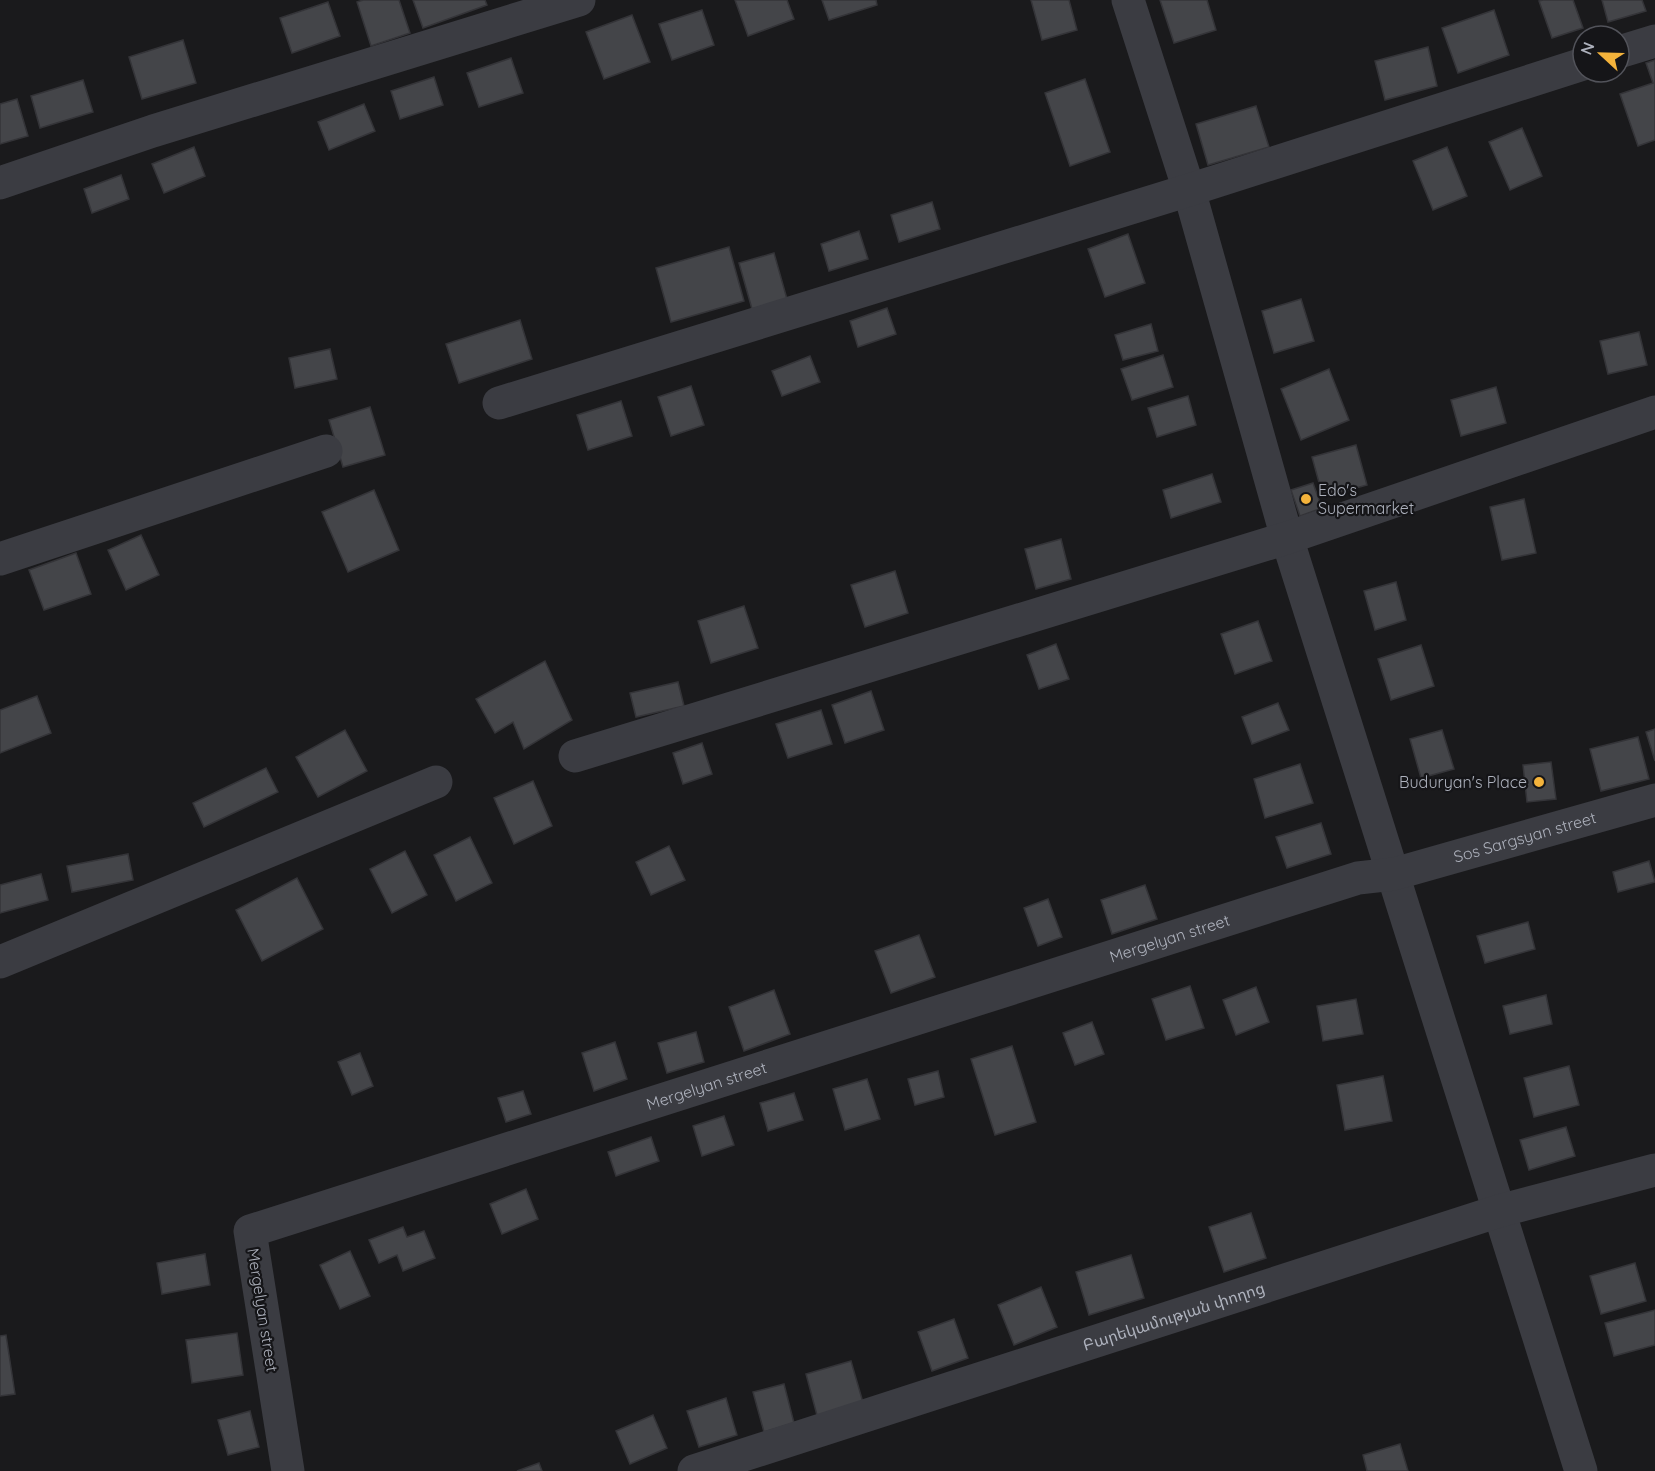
<svg xmlns="http://www.w3.org/2000/svg" width="1655" height="1471" viewBox="0 0 1655 1471" font-family="Quicksand,'Noto Sans Armenian',sans-serif">
  <style>
    .building { fill: #444549; stroke: #343438; stroke-width: 1.5 }
    .lines { fill: none; stroke-linecap: round; stroke-linejoin: round }
    .minor { stroke: #3b3c42; stroke-width: 33 }
    .poi-dot { fill: #f4b33b; stroke: #151518; stroke-width: 2 }
    .labels { text-anchor: middle; stroke-width: 4.5; stroke-linejoin: round; paint-order: stroke }
    .poi-label { font-size: 16px; fill: #adb1bc; stroke: #151518; text-anchor: start }
    .street-label { font-size: 16px; fill: #adb1bc; stroke: #151518 }
  </style>
  <rect width="100%" height="100%" fill="#1a1a1c"/>
  <g class="building">
    <path d="M363,0h36l11,33 -39,13 -14,-44z"/>
    <path d="M413,0h72l2,5 -64,23z"/>
    <path d="M735,0h52l7,19 -46,17z"/>
    <path d="M822,0h54l1,5 -48,15z"/>
    <path d="M1031,0h38l8,30 -35,10z"/>
    <path d="M1160,0h47l9,30 -42,13z"/>
    <path d="M1543,0h30l10,28 -31,10 -13,-37z"/>
    <path d="M1602,0h40l4,11 -38,11z"/>
    <path d="M328,2l12,34 -48,17 -12,-35z"/>
    <path d="M702,10l12,35 -42,15 -13,-36z"/>
    <path d="M1494,10l15,45 -51,18 -16,-45z"/>
    <path d="M632,15l18,47 -46,17 -18,-47z"/>
    <path d="M183,40l13,43 -54,16 -13,-42z"/>
    <path d="M1428,47l9,39 -52,14 -10,-39z"/>
    <path d="M511,58l12,35 -44,14 -12,-34z"/>
    <path d="M1655,60v80l-17,6 -18,-52 33,-11 -7,-20z"/>
    <path d="M434,77l9,28 -43,14 -9,-28z"/>
    <path d="M1085,79l25,73 -40,14 -25,-73z"/>
    <path d="M83,80l10,32 -53,16 -9,-32z"/>
    <path d="M17,99l11,37 -28,8v-40z"/>
    <path d="M364,104l11,27 -46,19 -11,-28z"/>
    <path d="M1256,106l13,41 -61,18 -12,-41z"/>
    <path d="M1522,128l20,48 -32,14 -21,-48z"/>
    <path d="M194,147l11,29 -41,17 -12,-29z"/>
    <path d="M1447,147l20,49 -34,14 -20,-49z"/>
    <path d="M121,175l8,24 -37,14 -8,-24z"/>
    <path d="M932,202l8,27 -41,13 -8,-27z"/>
    <path d="M859,231l9,28 -39,12 -8,-27z"/>
    <path d="M1128,234l17,49 -40,14 -17,-48z"/>
    <path d="M729,247l15,54 -73,21 -15,-54z"/>
    <path d="M774,253l13,46 -35,10 -13,-46z"/>
    <path d="M1301,299l13,42 -40,12 -12,-42z"/>
    <path d="M887,308l9,26 -38,13 -8,-26z"/>
    <path d="M520,320l12,39 -73,24 -13,-39z"/>
    <path d="M1151,324l7,27 -35,9 -8,-25z"/>
    <path d="M1639,332l8,33 -39,9 -8,-33z"/>
    <path d="M330,349l7,30 -42,9 -6,-30z"/>
    <path d="M1163,355l10,32 -41,13 -11,-31z"/>
    <path d="M810,356l10,26 -38,14 -10,-25z"/>
    <path d="M1329,369l20,51 -48,20 -20,-51z"/>
    <path d="M691,386l13,39 -33,11 -13,-39z"/>
    <path d="M1496,387l10,36 -45,13 -10,-36z"/>
    <path d="M1188,396l8,29 -39,12 -9,-29z"/>
    <path d="M621,401l11,35 -44,14 -11,-35z"/>
    <path d="M370,407l15,48 -42,12 -14,-47z"/>
    <path d="M1356,445l11,40 -44,12 -11,-40z"/>
    <path d="M1212,474l9,28 -50,16 -8,-28z"/>
    <path d="M1313,483l9,25 -22,8 -9,-26z"/>
    <path d="M374,490l25,60 -51,22 -26,-60z"/>
    <path d="M1524,499l12,54 -34,7 -12,-53z"/>
    <path d="M141,535l18,40 -33,15 -18,-40z"/>
    <path d="M1061,539l10,40 -35,10 -11,-40z"/>
    <path d="M76,553l15,41 -47,16 -15,-40z"/>
    <path d="M895,571l13,42 -43,14 -14,-42z"/>
    <path d="M1396,582l10,38 -31,10 -11,-39z"/>
    <path d="M744,606l14,42 -47,15 -13,-42z"/>
    <path d="M1258,621l14,40 -37,13 -14,-40z"/>
    <path d="M1056,644l13,35 -30,10 -12,-34z"/>
    <path d="M1421,645l13,41 -43,14 -13,-41z"/>
    <path d="M545,661l27,59 -48,29 -11,-27 -18,11 -19,-34z"/>
    <path d="M678,682l6,24 -48,11 -6,-24z"/>
    <path d="M871,691l13,39 -39,13 -13,-38z"/>
    <path d="M37,696l14,37 -51,20v-43z"/>
    <path d="M1278,703l11,27 -37,14 -10,-27z"/>
    <path d="M821,710l11,34 -44,14 -12,-34z"/>
    <path d="M1655,729v32l-9,-29z"/>
    <path d="M345,730l22,41 -49,26 -22,-40z"/>
    <path d="M1442,730l12,39 -33,9 -11,-39z"/>
    <path d="M1638,737l11,42 -48,12 -11,-42z"/>
    <path d="M702,743l10,31 -29,10 -10,-31z"/>
    <path d="M1551,762l5,37 -29,3 -4,-37z"/>
    <path d="M1300,764l13,39 -48,15 -11,-39z"/>
    <path d="M266,768l12,24 -74,35 -11,-24z"/>
    <path d="M533,781l19,45 -38,18 -20,-46z"/>
    <path d="M1321,823l10,31 -44,14 -11,-31z"/>
    <path d="M470,837l22,46 -36,18 -22,-46z"/>
    <path d="M669,846l16,34 -34,15 -15,-33z"/>
    <path d="M405,851l22,44 -35,18 -22,-44z"/>
    <path d="M128,854l5,26 -61,12 -5,-26z"/>
    <path d="M1649,861l6,21 -37,10 -5,-20z"/>
    <path d="M41,874l7,26 -48,13v-28z"/>
    <path d="M297,878l26,51 -61,32 -26,-51z"/>
    <path d="M1145,885l12,34 -45,15 -11,-34z"/>
    <path d="M1048,899l14,38 -24,9 -14,-38z"/>
    <path d="M1528,922l7,27 -50,14 -8,-27z"/>
    <path d="M919,935l16,42 -44,16 -16,-42z"/>
    <path d="M1190,986l14,42 -38,12 -14,-41z"/>
    <path d="M1256,987l13,35 -33,13 -13,-35z"/>
    <path d="M774,990l16,44 -46,17 -15,-44z"/>
    <path d="M1546,995l6,29 -42,10 -7,-28z"/>
    <path d="M1356,999l7,35 -40,7 -6,-35z"/>
    <path d="M1092,1022l12,32 -29,11 -12,-32z"/>
    <path d="M696,1032l8,30 -37,11 -9,-30z"/>
    <path d="M615,1042l12,37 -33,12 -12,-38z"/>
    <path d="M1012,1046l24,76 -41,13 -24,-76z"/>
    <path d="M360,1053l13,33 -21,9 -14,-33z"/>
    <path d="M1569,1066l10,39 -45,12 -10,-39z"/>
    <path d="M938,1071l6,26 -29,8 -7,-26z"/>
    <path d="M1383,1076l9,45 -47,9 -8,-45z"/>
    <path d="M867,1079l13,40 -35,11 -12,-41z"/>
    <path d="M523,1091l8,23 -25,8 -8,-24z"/>
    <path d="M794,1093l9,27 -35,11 -8,-28z"/>
    <path d="M724,1116l10,29 -32,11 -9,-30z"/>
    <path d="M1566,1127l9,29 -46,14 -9,-30z"/>
    <path d="M651,1137l8,24 -43,15 -8,-24z"/>
    <path d="M526,1189l12,30 -36,15 -12,-30z"/>
    <path d="M1251,1213l15,45 -42,14 -15,-45z"/>
    <path d="M403,1227l4,10 17,-6 11,27 -32,13 -6,-16 -18,8 -10,-23z"/>
    <path d="M350,1251l20,45 -30,13 -20,-44z"/>
    <path d="M205,1254l5,31 -48,9 -5,-31z"/>
    <path d="M1131,1255l13,43 -55,17 -13,-43z"/>
    <path d="M1635,1263l11,38 -45,13 -11,-38z"/>
    <path d="M1041,1287l16,40 -43,18 -16,-40z"/>
    <path d="M1655,1310v35l-41,11 -9,-33z"/>
    <path d="M954,1319l14,39 -36,13 -14,-39z"/>
    <path d="M237,1333l6,42 -51,8 -6,-43z"/>
    <path d="M6,1335l9,59 -15,2v-60z"/>
    <path d="M851,1361l13,45 -46,13 -12,-45z"/>
    <path d="M784,1384l10,39 -30,9 -11,-40z"/>
    <path d="M726,1398l11,37 -38,12 -12,-36z"/>
    <path d="M250,1411l9,36 -31,8 -10,-35z"/>
    <path d="M653,1415l14,33 -37,16 -14,-33z"/>
    <path d="M1400,1444l8,27h-41l-4,-16z"/>
    <path d="M539,1463l3,8h-25z"/>
  </g>
  <g class="lines">
    <g class="minor">
      <path d="M1128,0l61,190 98,348 294,933"/>
      <path d="M1619,52l36,-11"/>
      <path d="M0,183l153,-52 426,-131"/>
      <path d="M499,403l690,-213 394,-126"/>
      <path d="M0,559l326,-108"/>
      <path d="M575,756l712,-218 368,-126"/>
      <path d="M0,962l436,-180"/>
      <path id="s1" d="M288,1471l-38,-240 1108,-353 36,-4 261,-74"/>
      <path id="s2" d="M694,1471l805,-260 156,-41"/>
    </g>
  </g>
  <g class="poi-dot">
    <circle cx="1306" cy="499" r="6"/>
    <circle cx="1539" cy="782" r="6"/>
  </g>
  <g class="labels">
    <g class="poi-label">
      <text x="1318" y="496">Edo's<tspan x="1318" dy="18">Supermarket</tspan></text>
      <text x="1527" y="788" text-anchor="end">Buduryan's Place</text>
    </g>
    <g class="street-label">
      <text dy="6" stroke="none"><textPath href="#s1" startOffset="1578">Sos Sargsyan street</textPath></text>
      <text dy="6" stroke="none"><textPath href="#s1" startOffset="1208">Mergelyan street</textPath></text>
      <text dy="6" stroke="none"><textPath href="#s1" startOffset="722">Mergelyan street</textPath></text>
      <text transform="translate(263 1310) rotate(81)" y="6">Mergelyan street</text>
      <text dy="6" stroke="none"><textPath href="#s2" startOffset="504">Բարեկամության փողոց</textPath></text>
    </g>
  </g>
  <g transform="translate(1601 54) rotate(292)"><circle r="28" fill="#151518" stroke="#52535a" stroke-width="1.5"/>
  <path d="M0-4.5L10 22L0 15L-10 22Z" fill="#f4b33b"/>
  <text y="-9" font-size="16" font-weight="bold" text-anchor="middle" fill="#adb1bc">N</text>
  </g>
</svg>
